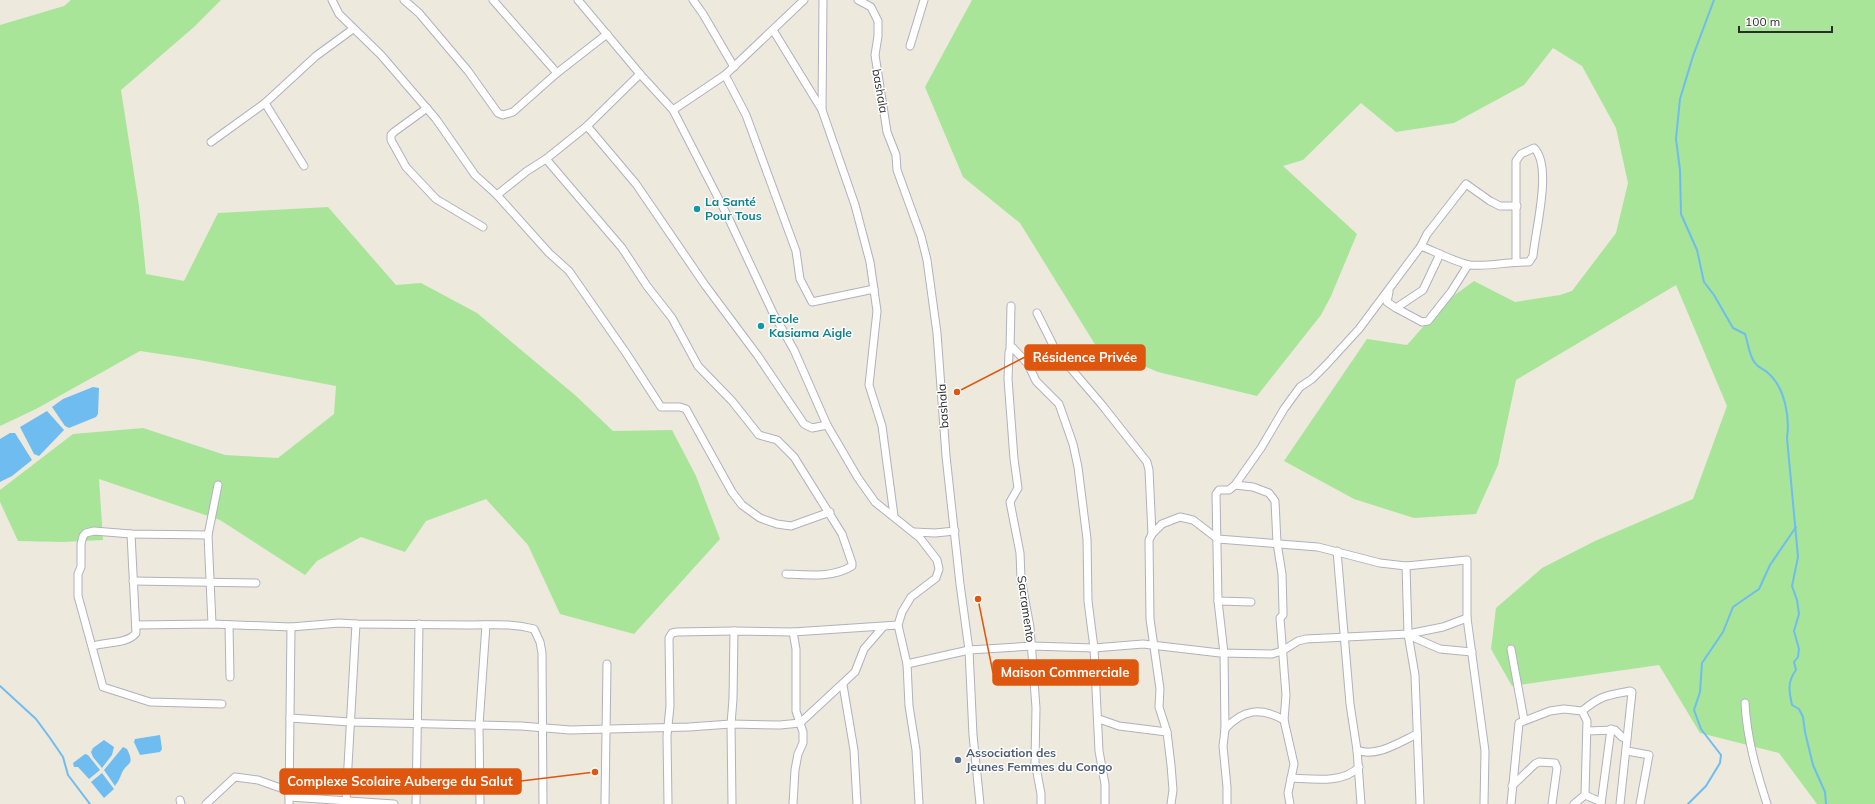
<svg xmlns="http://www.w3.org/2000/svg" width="1875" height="804" viewBox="0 0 1875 804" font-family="Mulish,sans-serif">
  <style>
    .green { fill: #a8e599 }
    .water { fill: #6fbcf1 }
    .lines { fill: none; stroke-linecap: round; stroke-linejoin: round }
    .stream { stroke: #6fbcf1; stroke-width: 2 }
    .minor-casing { stroke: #b1b1bf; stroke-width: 9 }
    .minor { stroke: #fff; stroke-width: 7 }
    .culture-dot { fill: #0f9aa8; stroke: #fff; stroke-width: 1.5 }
    .service-dot { fill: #5c6f8a; stroke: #fff; stroke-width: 1.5 }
    .labels { text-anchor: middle; stroke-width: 3; stroke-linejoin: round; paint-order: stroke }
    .street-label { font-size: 12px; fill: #2b2b2b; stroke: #fff }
    .culture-label { font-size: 12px; font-weight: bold; fill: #0d838f; stroke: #fff; text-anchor: start }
    .service-label { font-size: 12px; font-weight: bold; fill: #4e5e75; stroke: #fff; text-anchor: start }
    .leader { fill: none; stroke: #df570e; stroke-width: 1.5 }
    .callout-dot { fill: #df570e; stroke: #fff; stroke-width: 1.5 }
    .callout { fill: #df570e; stroke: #df570e; stroke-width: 1.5 }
    .callout-label { font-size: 13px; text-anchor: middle; font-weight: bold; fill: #fff }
  </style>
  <rect width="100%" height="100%" fill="#ede9dd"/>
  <g class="green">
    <path d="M71,0h150l-27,27 -73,63 18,116 7,68 38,7 34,-68 110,-6 68,78 25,-2 56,30 98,82 38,36 59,-1 24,46 24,63 -86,95 -74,-20 -32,-69 -42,-46 -60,22 -21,31 -44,-15 -44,24 -12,14 -85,-55 -121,-41 4,61 -40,2 -45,-1 -18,-39v-12l73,-56 70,-6 82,27 53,3 56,-44 2,-28 -142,-27 -54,-8 -104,58 -36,17v-401l64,-19z"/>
    <path d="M972,0h903v804h-58l-38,-51 -79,-20 -41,-68 -147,21 -21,-37 5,-41 46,-40 53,-27 98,-42 34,-93 -51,-121 -160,95 -18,85 -22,49 -62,4 -60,-19 -70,-38 83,-122 40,6 38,-43 29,-21 41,21 45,-7 12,-4 44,-58 12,-50 -12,-55 -34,-62 -29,-18 -29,37 -70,38 -58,9 -35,-29 -58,57 -20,6 74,68 -26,62 -10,19 -64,81 -99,-24 -62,-26 -76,-123 -57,-46 -38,-90z"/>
  </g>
  <g class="water">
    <path d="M93,387l6,1 -1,26 -2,3 -27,11 -4,-2 -13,-19 11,-8z"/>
    <path d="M47,411l17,19 -25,26 -5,-2 -14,-27z"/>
    <path d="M10,433h5l17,27 -20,16 -12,6v-43z"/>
    <path d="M160,735l2,14 -2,3 -20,3 -6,-13 1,-3z"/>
    <path d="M104,740l10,7 -2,8 -10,13 -9,-11 -2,-5 2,-4z"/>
    <path d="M123,747l4,2c9,18 -1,12 -6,26 -2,5 -3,7 -6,11l-11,-16z"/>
    <path d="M85,754l3,1 12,15 -11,9 -11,-12h-4l-1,-4z"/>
    <path d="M102,773l12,16 -10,9 -13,-16z"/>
  </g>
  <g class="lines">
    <g class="stream">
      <path d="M1714,0l-21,56 -13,43 -4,40 4,31 1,44 16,36 7,32 10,13 19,33 12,6c3,8 4,22 10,29 4,6 10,6 14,11 16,14 21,44 18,64l11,119 -6,29 5,14 2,14 -5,17 5,18 -1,8 -4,5 2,8c-9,12 -7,21 -4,35l7,4 4,8 2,15 8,33 12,27 1,12"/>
      <path d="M0,686l36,33 14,19 13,19 5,18 22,29"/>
      <path d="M1688,804l18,-18 14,-23 1,-8 -20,-26 -7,-19 6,-18 2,-29 21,-31 10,-25 26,-18 11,-24 26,-38"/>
    </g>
    <defs>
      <g id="minor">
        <path d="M332,0l7,14 42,41 55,64 39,56 22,20 52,58 20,18 57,82 35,54h19l6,2 46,83 10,13 18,13 17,6 14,2 39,-14"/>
        <path d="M404,0l15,13 49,58 30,42 5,2 10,-3 44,-39 50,-39"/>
        <path d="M493,0l64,73"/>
        <path d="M578,0l62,74 33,36 55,107 45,96 21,37 33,75 31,53 17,24 45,36 17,22 2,9 -3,9 -25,19 -9,15 -4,13"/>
        <path d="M693,0l10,14 31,53"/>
        <path d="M823,0l-1,110 33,95 15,57 7,49 -8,74 13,41 12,90"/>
        <path d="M858,0l13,7 7,14v15l-3,19 12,77 9,23 1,15 24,66 6,24 10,73 9,123 14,128 9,66 4,85 7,69"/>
        <path d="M773,30l49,80"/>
        <path d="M910,46l14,-46"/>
        <path d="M725,75l21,40 50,136 4,28 12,23 62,-13"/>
        <path d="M265,103l39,63"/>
        <path d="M427,108l-33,24 -3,3v5l15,27 30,32 47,28"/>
        <path d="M673,110l52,-35 79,-75"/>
        <path d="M587,126l49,58 69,101 53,71 46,68 8,4 15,-3"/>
        <path d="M211,142l54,-39 51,-47 37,-27"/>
        <path d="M546,159l76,89 25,38 25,32 26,48 34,35 27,34 18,5 17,17 48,77 10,29v3c-18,12 -46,9 -66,8"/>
        <path d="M497,195l30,-24 19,-12 41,-33 53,-52"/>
        <path d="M1421,246c13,5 36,17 49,19 20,2 39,-4 59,-3l4,-6c2,-25 20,-90 1,-108l-13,6 -5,7v100"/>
        <path d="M1389,292l-2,10 9,6 27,-18 17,-36"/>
        <path d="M1396,308l26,14 6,-1 23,-29 17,-27"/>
        <path d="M1037,313l19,38 46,54 45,57 2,8 3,64 -3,6 1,79 10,70 -1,18 8,25 4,33 2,25 -2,14"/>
        <path d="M1010,349l1,-43"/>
        <path d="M914,532l21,1 20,-2"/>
        <path d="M1152,534l10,-10 18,-7 13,3 25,19 100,8 62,16 26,3 61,-6v58l18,133 -1,53"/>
        <path d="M208,535l-77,-1 -37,-3 -8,2 -3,3 -2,8v23l-3,7v22l25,91 47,15 72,2"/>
        <path d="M1337,551l13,153 7,46 4,54"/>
        <path d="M1406,566l2,68 7,41 5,129"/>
        <path d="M133,581l123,2"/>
        <path d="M1218,601l33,1"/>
        <path d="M212,624l-4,-89 10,-50"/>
        <path d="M136,625l76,-1 79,3 48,-4 17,1c38,0 76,1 114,1 22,0 42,-2 64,4l6,13 2,11 1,151"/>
        <path d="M229,625l1,52"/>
        <path d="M793,632l3,17v62l7,21v11l-5,11 -3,16 -2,34"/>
        <path d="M1408,635l32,14 32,3"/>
        <path d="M93,646c12,-4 35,-2 43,-13l-5,-99"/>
        <path d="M1511,649l13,71"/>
        <path d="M907,664l62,-14 63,-4 62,2 49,-4 77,9 52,1 10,-3 16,-10 8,-2 102,-5 35,-7 24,-9"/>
        <path d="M843,685l11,65 3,54"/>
        <path d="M1745,703c2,36 11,67 22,101"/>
        <path d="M1582,711c20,-16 23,-15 48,-20l2,1 -12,112"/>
        <path d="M290,718l60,4 171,4 49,4 119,-3 42,-3 49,1 20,-2 55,-51 9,-23 19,-22"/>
        <path d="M1099,719l20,7 48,6"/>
        <path d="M1225,729c18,-20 36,-22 59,-9"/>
        <path d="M1587,731l28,-1 7,7 5,1"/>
        <path d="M1357,750c19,8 43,-8 60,-16"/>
        <path d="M1627,751l22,4 -9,49"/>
        <path d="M1291,778c21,1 52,6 68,-11"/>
        <path d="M1512,786l23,-22 4,-2 16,1 2,5 -5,36"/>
        <path d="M1585,795l16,7"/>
        <path d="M289,797l105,7"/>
        <path d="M180,800l1,4"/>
        <path d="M346,801l10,-177"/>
        <path d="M206,804l29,-27 23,3 31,11"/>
        <path d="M289,804l2,-177"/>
        <path d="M416,804l3,-180"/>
        <path d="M480,804l-1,-79 7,-100"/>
        <path d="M605,804l2,-140"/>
        <path d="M668,804l-1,-68 3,-30 -1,-68 3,-5 5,-1 57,-1"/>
        <path d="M732,804l-1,-80 2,-25 1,-68 59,1 105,-7 9,39 2,42 7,44 3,54"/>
        <path d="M1041,804v-10l-6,-32 1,-54 -6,-81 -9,-48 -1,-26 -10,-51 8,-14 -4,-29 -6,-80 1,-27 4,-4 15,16 8,17 23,23 14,40 5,23 9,72 1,62 6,47 5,103 6,33v20"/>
        <path d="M1227,804v-17l-4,-41 2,-17 -1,-76 -6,-52 -2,-107 3,-4h10l6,-5"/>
        <path d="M1290,804l-2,-11 6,-29 -10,-44 2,-25 -6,-77 3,-3v-5l-1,-36 -5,-31 -2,-42 -6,-8 -16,-6 -18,-2 26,-37 23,-39 16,-22 12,-8 14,-14 33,-36 62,-83 6,-12 39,-50 24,17 10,5h17"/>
        <path d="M1511,804l8,-81 31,-12 14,-2 18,2 5,10 -2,74 -11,9"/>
        <path d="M1601,804l10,-75"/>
      </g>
    </defs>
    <use href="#minor" class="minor-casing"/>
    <use href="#minor" class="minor"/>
  </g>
  <g class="culture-dot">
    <circle cx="697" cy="209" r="4"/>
    <circle cx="761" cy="326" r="4"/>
  </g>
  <circle class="service-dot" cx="958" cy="760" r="4"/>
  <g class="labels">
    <g class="street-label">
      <text transform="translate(880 91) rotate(80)" y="4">bashala</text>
      <text transform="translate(943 406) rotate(-94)" y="4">bashala</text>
      <text transform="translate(1026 609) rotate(82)" y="4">Sacramento</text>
    </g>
    <g class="culture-label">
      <text x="705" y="206">La Santé<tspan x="705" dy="14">Pour Tous</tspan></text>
      <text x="769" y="323">Ecole<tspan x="769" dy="14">Kasiama Aigle</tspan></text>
    </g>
    <g class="service-label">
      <text x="966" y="757">Association des<tspan x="966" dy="14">Jeunes Femmes du Congo</tspan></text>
    </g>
  </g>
  <path class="leader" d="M957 392L1025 357M978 599L993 673M595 772L521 781"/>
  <g class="callout-dot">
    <circle cx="957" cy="392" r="4"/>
    <circle cx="978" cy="599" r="4"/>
    <circle cx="595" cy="772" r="4"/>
  </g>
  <g class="callout">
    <rect x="1025" y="345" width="120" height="25" rx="4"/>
    <rect x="993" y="660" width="145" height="25" rx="4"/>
    <rect x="280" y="769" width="241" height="25" rx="4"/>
  </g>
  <g class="callout-label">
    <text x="1085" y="362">Résidence Privée</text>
    <text x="1065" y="677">Maison Commerciale</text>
    <text x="400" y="786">Complexe Scolaire Auberge du Salut</text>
  </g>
  <path d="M1739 26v6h93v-6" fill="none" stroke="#2b2b2b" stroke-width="2"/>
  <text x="1745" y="26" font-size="12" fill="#2b2b2b" stroke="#ffffff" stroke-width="3" paint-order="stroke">100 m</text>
</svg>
